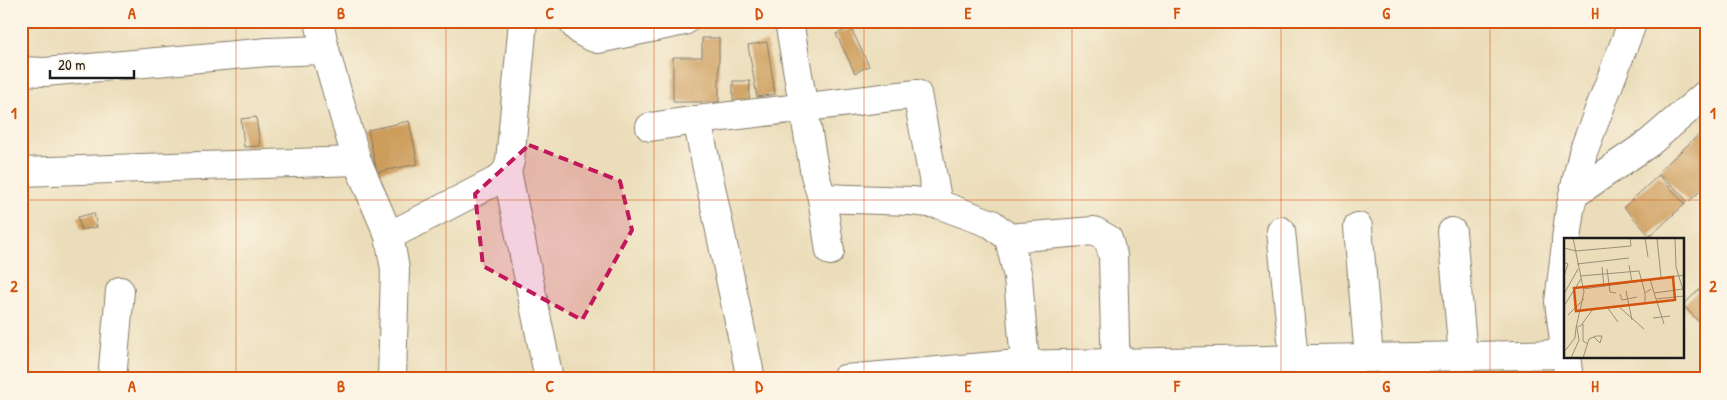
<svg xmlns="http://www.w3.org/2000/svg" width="1727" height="400" viewBox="0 0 1727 400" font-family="'Patrick Hand',sans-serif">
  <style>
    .building { fill: #cd9d5b }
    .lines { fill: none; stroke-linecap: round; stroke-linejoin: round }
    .minor-casing { stroke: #847c6a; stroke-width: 30 }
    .minor { stroke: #fff; stroke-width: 28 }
    .marked { fill: #c2185b; fill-opacity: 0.2; stroke: #c2185b; stroke-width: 4; stroke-dasharray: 10 6; stroke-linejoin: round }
    .grid { fill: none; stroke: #d4530e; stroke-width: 1; stroke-opacity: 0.55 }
    .inset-road { fill: none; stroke: #98907a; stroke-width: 1 }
    .view { fill: #d4530e; fill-opacity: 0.15; stroke: #d4530e; stroke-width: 2.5 }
    .inset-edge { fill: none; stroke: #1c1c1c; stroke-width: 2.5 }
    .neatline { fill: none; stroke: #d4530e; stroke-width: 2 }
    .grid-label { font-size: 16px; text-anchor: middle; font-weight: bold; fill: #d4530e }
  </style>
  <rect width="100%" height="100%" fill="#fcf5e5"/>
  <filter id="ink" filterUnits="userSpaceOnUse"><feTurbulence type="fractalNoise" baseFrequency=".02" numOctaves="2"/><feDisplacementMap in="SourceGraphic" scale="10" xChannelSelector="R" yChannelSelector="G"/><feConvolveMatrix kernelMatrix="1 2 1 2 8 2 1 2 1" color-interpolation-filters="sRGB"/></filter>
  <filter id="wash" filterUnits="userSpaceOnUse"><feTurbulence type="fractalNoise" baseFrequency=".0096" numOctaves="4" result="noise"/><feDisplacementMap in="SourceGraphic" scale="20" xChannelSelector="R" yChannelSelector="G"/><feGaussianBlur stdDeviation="1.12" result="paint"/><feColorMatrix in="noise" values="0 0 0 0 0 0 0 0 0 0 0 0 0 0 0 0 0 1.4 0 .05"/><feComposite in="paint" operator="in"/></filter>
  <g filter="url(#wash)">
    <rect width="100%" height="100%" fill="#ebddb9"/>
    <g id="blocks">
      <g class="building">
        <path d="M851,28l18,38 -14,7 -19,-39z"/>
        <path d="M702,38h17v64h-46v-45h29z"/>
        <path d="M767,42l8,52 -18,3 -9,-52z"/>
        <path d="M733,81h17l-1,24h-16z"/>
        <path d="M256,117l4,29 -16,1 -3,-28z"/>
        <path d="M409,121l9,43 -41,8 -9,-42z"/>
        <path d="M1702,132l4,5v49l-18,16 -29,-31z"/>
        <path d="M1659,175l26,29 -35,32 -26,-29z"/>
        <path d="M94,213l3,14 -16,3 -3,-13z"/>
        <path d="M1706,283v46l-23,-24z"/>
      </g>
    </g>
  </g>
  <g filter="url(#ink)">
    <use href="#blocks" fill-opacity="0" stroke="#847c6a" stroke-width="1"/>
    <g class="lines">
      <defs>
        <g id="minor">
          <path d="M319,21l6,29"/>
          <path d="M572,21c6,10 15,15 26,18l86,-18"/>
          <path d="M789,21l26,154 7,23 8,53"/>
          <path d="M21,71l24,1 223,-20 57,-2 32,111 32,75 6,33 -3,110"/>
          <path d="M697,120l54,259"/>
          <path d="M650,127l47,-7 220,-26 21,110"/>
          <path d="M507,171l42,208"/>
          <path d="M21,172l336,-11"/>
          <path d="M1573,195l76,-52 57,-49"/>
          <path d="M822,198l89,3 27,3 54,20 17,14 9,39 7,87"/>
          <path d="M1358,227l11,131"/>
          <path d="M1281,231l13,128"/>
          <path d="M1452,232l11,124"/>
          <path d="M389,236l109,-56 9,-9 3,-10 13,-140"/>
          <path d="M1009,238l85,-7 14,8 5,17 3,123"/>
          <path d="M1566,239l4,-30 13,-57 50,-131"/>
          <path d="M1566,244l-7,58 10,77"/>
          <path d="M112,379l8,-88"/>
          <path d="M845,379l162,-14 558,-11"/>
        </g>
      </defs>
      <use href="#minor" class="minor-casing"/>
      <use href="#minor" class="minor"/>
    </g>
  </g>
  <path class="marked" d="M529,145l91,36 12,49 -50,90 -99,-54 -8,-72z"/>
  <path class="grid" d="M236,21v358M446,21v358M654,21v358M864,21v358M1072,21v358M1281,21v358M1490,21v358M21,200h1685"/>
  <g transform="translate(1564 238)">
    <rect width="120" height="120" fill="#ebddb9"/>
    <path class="inset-road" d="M9,0l11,54 -8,36 7,-4v17l5,3M81,0l3,19M93,0l4,39M111,0l1,29 8,26M0,10l12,3 55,-5 -1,-8M0,24l4,2 -4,12M13,26l52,-6M65,27l3,17M38,29l2,20M43,31l3,23 6,1M16,38l59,-5 6,22M86,41l6,20 28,-3M19,51l101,-14M62,53l6,29M90,55l29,-4M0,56l14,-25M56,56l2,6 15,-3M92,61l8,25M66,67l15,-2v-10l6,-4M0,68l17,-27M43,69l11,15M4,77l16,-16M89,80l17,-2M18,86l11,-15 25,-3 26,23M0,114l11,-14 1,-10M7,120l8,-18 -2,-12M19,120l6,-19 7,-3h6l-2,7 -6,-6"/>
    <path class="view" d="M109,39l2,23 -99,11 -2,-23z"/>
    <rect width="120" height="120" class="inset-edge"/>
  </g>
  <rect width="1727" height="400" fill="none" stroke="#fcf5e5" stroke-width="55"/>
  <path d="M50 70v8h84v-8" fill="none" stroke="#1c1c1c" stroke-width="2.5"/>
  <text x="58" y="70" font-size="15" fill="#1c1c1c" stroke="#fcf5e5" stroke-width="4" paint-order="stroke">20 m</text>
  <rect x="28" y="28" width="1672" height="344" class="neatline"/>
  <g class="grid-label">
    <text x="132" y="19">A</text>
    <text x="341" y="19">B</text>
    <text x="550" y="19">C</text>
    <text x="759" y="19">D</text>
    <text x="968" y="19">E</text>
    <text x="1177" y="19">F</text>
    <text x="1386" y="19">G</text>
    <text x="1595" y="19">H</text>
    <text x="14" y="119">1</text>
    <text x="1713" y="119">1</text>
    <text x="14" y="292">2</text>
    <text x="1713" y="292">2</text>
    <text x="132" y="392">A</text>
    <text x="341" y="392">B</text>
    <text x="550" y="392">C</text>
    <text x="759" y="392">D</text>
    <text x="968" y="392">E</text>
    <text x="1177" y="392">F</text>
    <text x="1386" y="392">G</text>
    <text x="1595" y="392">H</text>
  </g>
</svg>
